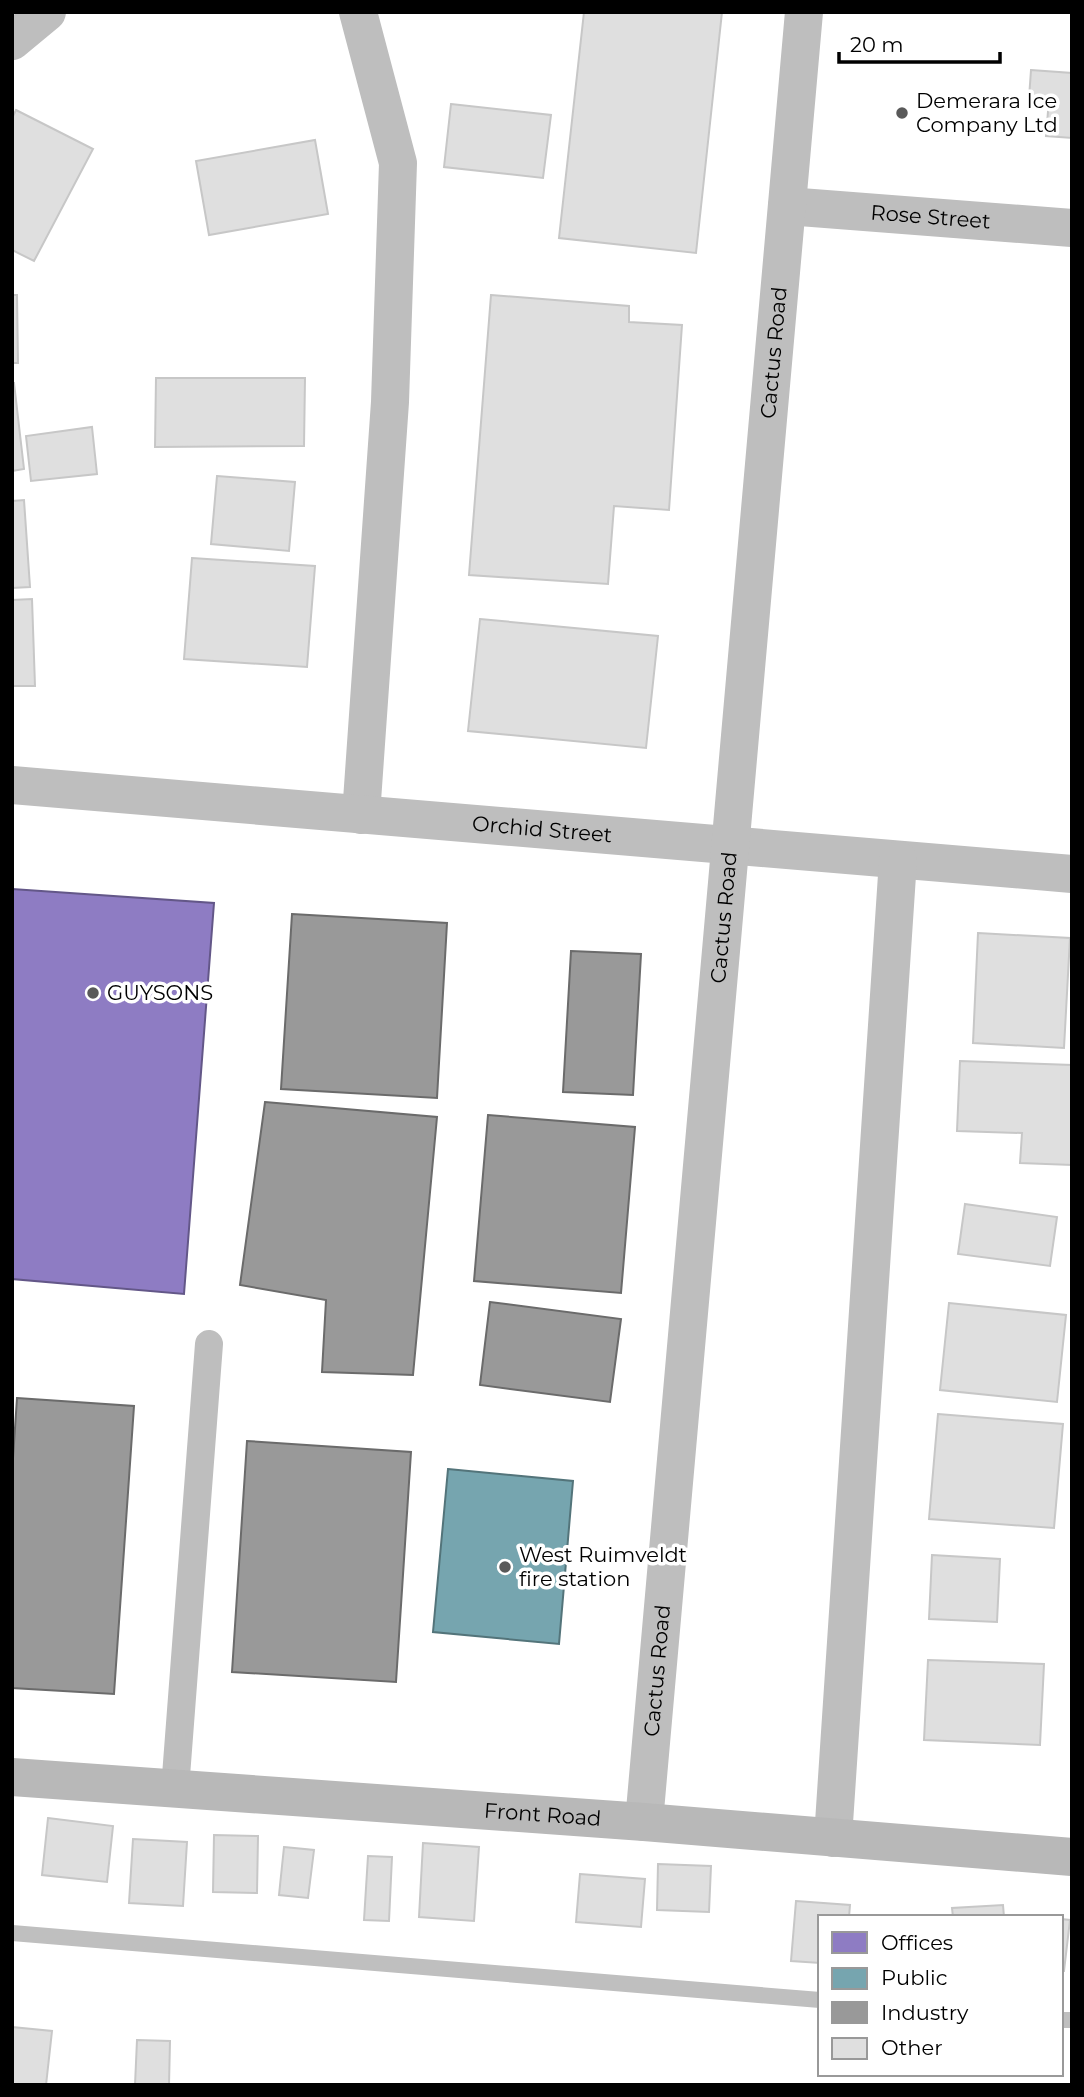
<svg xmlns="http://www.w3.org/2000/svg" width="1084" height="2097" viewBox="0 0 1084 2097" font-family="Montserrat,sans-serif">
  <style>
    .offices { fill: #8e7cc3; stroke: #635788; stroke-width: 2 }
    .public { fill: #76a5af; stroke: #53747a; stroke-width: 2 }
    .industry { fill: #999; stroke: #6b6b6b; stroke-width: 2 }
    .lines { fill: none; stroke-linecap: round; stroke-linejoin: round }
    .stream { stroke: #bfbfbf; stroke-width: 16 }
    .building { fill: #dfdfdf; stroke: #c7c7c7; stroke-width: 2 }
    .lane { stroke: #bebebe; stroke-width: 28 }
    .street { stroke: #bebebe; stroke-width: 38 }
    .secondary { stroke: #b8b8b8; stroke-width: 38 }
    .poi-dot { fill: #595959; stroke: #fff; stroke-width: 2.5 }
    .labels { text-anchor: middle; stroke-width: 7; stroke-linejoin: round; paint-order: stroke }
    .poi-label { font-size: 21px; fill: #000; stroke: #fff; text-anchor: start }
    .street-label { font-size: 21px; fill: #000; stroke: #fff }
  </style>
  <rect width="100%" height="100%" fill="#fff"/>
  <path class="offices" d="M12,889l202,14 -30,391 -172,-15z"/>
  <path class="public" d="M448,1469l125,12 -14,163 -126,-12z"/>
  <g class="industry">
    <path d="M292,914l155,9 -10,175 -156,-9z"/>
    <path d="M571,951l70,3 -8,141 -70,-3z"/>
    <path d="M265,1102l172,15 -24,258 -91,-3 4,-72 -86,-15z"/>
    <path d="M488,1115l147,12 -14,166 -147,-12z"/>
    <path d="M490,1302l131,17 -11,83 -130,-17z"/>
    <path d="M17,1398l117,8 -20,288 -102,-6v-215z"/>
    <path d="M247,1441l164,11 -15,230 -164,-10z"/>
  </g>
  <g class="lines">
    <g class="stream">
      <path d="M12,1933l808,67"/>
      <path d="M1061,2020h11"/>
    </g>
  </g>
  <g class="building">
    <path d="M584,12h138l-26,241 -137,-15z"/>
    <path d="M1031,70l41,3v65l-26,-2 3,-37 -20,-1z"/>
    <path d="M451,104l100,11 -8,63 -99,-11z"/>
    <path d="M16,110l77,39 -59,112 -22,-11v-132z"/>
    <path d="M315,140l13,74 -119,21 -13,-74z"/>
    <path d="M12,295h5l1,68h-6z"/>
    <path d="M491,295l138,11v16l53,3 -13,185 -55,-4 -6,78 -139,-9z"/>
    <path d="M156,378h149l-1,68 -149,1z"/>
    <path d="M12,383h2l10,86 -12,2z"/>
    <path d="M92,427l5,47 -66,7 -5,-45z"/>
    <path d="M217,476l78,6 -6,69 -78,-7z"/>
    <path d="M24,500l6,87 -18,1v-87z"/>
    <path d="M192,558l123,8 -8,101 -123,-8z"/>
    <path d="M32,599l3,87h-23v-86z"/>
    <path d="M480,619l178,17 -12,112 -178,-17z"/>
    <path d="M978,933l92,5 -6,110 -91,-5z"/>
    <path d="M960,1061l112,4v100l-52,-2 2,-30 -65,-2z"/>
    <path d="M965,1204l92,13 -7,49 -92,-12z"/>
    <path d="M949,1303l117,12 -9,87 -117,-12z"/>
    <path d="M938,1414l125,10 -9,104 -125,-9z"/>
    <path d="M932,1555l68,4 -3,63 -68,-3z"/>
    <path d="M928,1660l116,4 -4,81 -116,-5z"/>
    <path d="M48,1818l65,8 -6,56 -65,-7z"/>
    <path d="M214,1835l44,1 -1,57 -44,-1z"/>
    <path d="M133,1839l54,3 -4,64 -54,-3z"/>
    <path d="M423,1843l56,4 -5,74 -55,-4z"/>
    <path d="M284,1847l30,3 -6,48 -29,-3z"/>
    <path d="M368,1856l24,1 -3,64 -25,-1z"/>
    <path d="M658,1864l53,2 -2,46 -52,-2z"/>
    <path d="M580,1874l65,5 -4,48 -65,-5z"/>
    <path d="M796,1901l54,4 -1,12h-29v46l-29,-2z"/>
    <path d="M1003,1905l1,12h-51l-1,-9z"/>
    <path d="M1061,1919l9,1 -6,51h-3z"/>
    <path d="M12,2027l40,4 -6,54h-34z"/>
    <path d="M137,2040l33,1 -1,44h-34z"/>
  </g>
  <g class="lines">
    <path class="lane" d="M175,1789l34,-445"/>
    <g class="street">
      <path d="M358,12l40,151 -8,239 -29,413"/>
      <path d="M12,41l35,-29"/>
      <path id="s1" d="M787,206l285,22"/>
      <path id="s2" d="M12,785l1060,89"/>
      <path id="s3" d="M644,1822l160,-1810"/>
      <path d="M833,1838l65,-978"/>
    </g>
    <path class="secondary" id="s4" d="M12,1777l632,45 428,35"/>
  </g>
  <g class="poi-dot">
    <circle cx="902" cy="113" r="7"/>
    <circle cx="93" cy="993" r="7"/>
    <circle cx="505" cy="1567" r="7"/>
  </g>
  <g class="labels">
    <g class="poi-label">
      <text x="916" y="108">Demerara Ice<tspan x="916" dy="24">Company Ltd</tspan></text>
      <text x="107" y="1000">GUYSONS</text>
      <text x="519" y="1562">West Ruimveldt<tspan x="519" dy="24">fire station</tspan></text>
    </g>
    <g class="street-label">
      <text dy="7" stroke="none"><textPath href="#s1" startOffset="144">Rose Street</textPath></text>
      <text dy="7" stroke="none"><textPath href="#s3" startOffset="1475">Cactus Road</textPath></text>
      <text dy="7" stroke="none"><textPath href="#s2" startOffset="532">Orchid Street</textPath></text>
      <text dy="7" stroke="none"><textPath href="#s3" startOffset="908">Cactus Road</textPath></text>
      <text dy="7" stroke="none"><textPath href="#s3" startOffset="152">Cactus Road</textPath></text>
      <text dy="7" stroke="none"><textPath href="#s4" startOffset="532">Front Road</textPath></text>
    </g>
  </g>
  <rect width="1084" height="2097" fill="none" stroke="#000000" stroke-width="28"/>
  <rect x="818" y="1915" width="245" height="161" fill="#ffffff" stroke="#999999" stroke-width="2"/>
  <rect x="832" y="1932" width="35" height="21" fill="#8e7cc3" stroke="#999999" stroke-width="2"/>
  <text x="881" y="1950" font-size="21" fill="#000000">Offices</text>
  <rect x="832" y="1968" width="35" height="21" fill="#76a5af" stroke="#999999" stroke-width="2"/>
  <text x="881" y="1985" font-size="21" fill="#000000">Public</text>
  <rect x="832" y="2002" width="35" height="21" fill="#999999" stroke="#999999" stroke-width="2"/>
  <text x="881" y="2020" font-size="21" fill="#000000">Industry</text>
  <rect x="832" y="2038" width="35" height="21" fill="#dfdfdf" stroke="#999999" stroke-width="2"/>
  <text x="881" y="2055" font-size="21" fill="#000000">Other</text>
  <path d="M839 52v10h161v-10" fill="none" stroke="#000000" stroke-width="3.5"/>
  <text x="850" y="52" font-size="21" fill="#000000" stroke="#ffffff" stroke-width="5" paint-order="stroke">20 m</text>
</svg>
